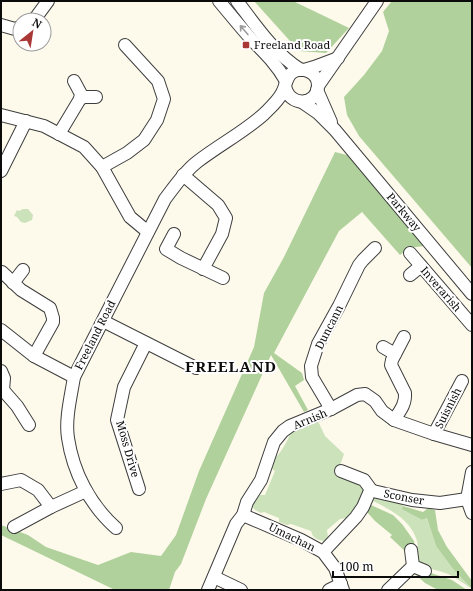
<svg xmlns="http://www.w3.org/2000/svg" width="473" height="591" viewBox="0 0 473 591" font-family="'Noto Serif',serif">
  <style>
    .green { fill: #cce2ba }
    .forest { fill: #b0d19b }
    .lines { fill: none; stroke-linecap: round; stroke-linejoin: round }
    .minor-casing { stroke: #3e3e3e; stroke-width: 14 }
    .minor { stroke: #fff; stroke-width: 12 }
    .oneway { stroke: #9d9d9d }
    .poi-dot { fill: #a93735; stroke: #fff; stroke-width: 1.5 }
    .labels { text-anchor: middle; stroke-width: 4; stroke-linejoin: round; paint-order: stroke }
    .poi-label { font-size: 11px; fill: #0b0b0b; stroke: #fff; text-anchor: start }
    .street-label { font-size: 11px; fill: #0b0b0b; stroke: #fff }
    .district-label { font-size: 15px; font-weight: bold; letter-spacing: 1px; fill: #0b0b0b; stroke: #fff }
  </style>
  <rect width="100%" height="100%" fill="#fdfaec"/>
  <g class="green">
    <path d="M23,209h5l5,6 -1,5 -7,3 -4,-1 -4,-5 -3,-1 3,-6 2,1z"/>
    <path d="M318,421l7,15 19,18 -7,20 29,12 -10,20 -10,12 -6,1 -13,11 1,8 -4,3c-7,-1 -11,-3 -13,-10l-20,-7 -4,1 -8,-3v-4l-15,-6 -3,1 -6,-3 -4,-5 9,-10h5l10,-24 -3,-2 3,-11c5,-4 15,-20 15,-26z"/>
    <path d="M374,496l26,6 3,4v3l19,11 5,-2 9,28 17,23 19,20c-8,-5 -15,-11 -24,-15 -9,-4 -21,-4 -28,-12 -4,-5 -1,-15 -3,-21 -6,-21 -26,-31 -44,-40z"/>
  </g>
  <g class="forest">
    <path d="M254,1h39l56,27 -23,25 -27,-2z"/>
    <path d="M392,1h80v267l-113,-132 -12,-21 -3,-18 20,-22 18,-24 7,-20 -6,-19z"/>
    <path d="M335,152l12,3 77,91 -15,2 -9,7 -38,-43 -23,19 -65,122 28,20 2,7 -9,6 13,24 -4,2 -33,-57 -65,144 -25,65 -6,8 -6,18h-54l-114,-55v-10l27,10 18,12 52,18 33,-13 30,4 15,-21 23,-64 55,-124 10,-54 20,-36z"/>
    <path d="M371,505l22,10 9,9 12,17 1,6 -7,7 -18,-17 2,-2 -17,-14 -8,-9z"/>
    <path d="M403,506l20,6 5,-4 7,2 3,20 9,17 25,34v8l-19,-20 -17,-23 -9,-28 -5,2 -20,-11z"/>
    <path d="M419,573l8,5 4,-5 21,7 15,10h-24l-1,-1 -4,1 -13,-7 -10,-9z"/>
  </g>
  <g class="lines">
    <defs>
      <g id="minor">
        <path d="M219,1c11,13 22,27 34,40 13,13 24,24 33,40"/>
        <path d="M237,1c19,25 37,52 64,69"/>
        <path d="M34,20l14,-19"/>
        <path d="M1,25l14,4 5,-2"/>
        <path d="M304,70l10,-3 24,-9"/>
        <path d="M318,86l59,-85"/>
        <path d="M317,90l14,32"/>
        <path d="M80,99l4,-2h12"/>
        <path d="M302,102l16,11 17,17 137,164"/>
        <path d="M1,115l43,11 40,21 18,20 28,50 18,15"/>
        <path d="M59,134l21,-35 1,-5 -7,-13"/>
        <path d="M102,167l25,-14 17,-13 13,-20 7,-21 -6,-18 -33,-36"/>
        <path d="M1,171l25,-50"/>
        <path d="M183,175l35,30 8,13 -4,16 -19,35"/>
        <path d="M174,234l-8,15 15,9 42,20"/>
        <path d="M410,253l62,72"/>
        <path d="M2,272l19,18 29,18 3,10v4l-19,34"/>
        <path d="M410,275l11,-9"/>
        <path d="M13,283l10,-13"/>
        <path d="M103,321l93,47"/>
        <path d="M1,330l33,26 40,21"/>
        <path d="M383,347l12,7"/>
        <path d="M1,371l3,7 -1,12 -2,1"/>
        <path d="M3,390l14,16 12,19"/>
        <path d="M331,409l-19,-32 -1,-11 7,-22 21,-38 20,-41 4,-5 12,-12"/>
        <path d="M394,420c6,-9 12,-16 11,-27l-14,-28 1,-5 12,-23"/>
        <path d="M434,434l28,-53"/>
        <path d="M341,471l23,9 8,11"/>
        <path d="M472,472l-5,27 5,14"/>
        <path d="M1,484l20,-4 17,10 13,17 35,-16"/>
        <path d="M139,489l-22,-69 7,-33 22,-44"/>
        <path d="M243,515l58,25 22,12 12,16 8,22"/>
        <path d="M14,527l37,-20"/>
        <path d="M116,528c-26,-23 -43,-56 -48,-90 -3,-19 3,-42 6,-61l91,-178c10,-13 19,-27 32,-37 22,-17 47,-30 67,-48 7,-7 14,-13 18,-21 4,-7 4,-17 11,-21 10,-6 25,1 25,13 0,21 -30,23 -33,0"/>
        <path d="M411,550l2,16 12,5"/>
        <path d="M323,552l33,-35 7,-10 6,-14 4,-2 39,9 28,3 27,-4"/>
        <path d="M214,577l27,13"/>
        <path d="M208,590l28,-66 7,-9 4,-13 14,-22 13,-38 9,-11 7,-5 41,-17 26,-14 8,-1 10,7 7,10 12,9 40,14 38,11"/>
        <path d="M329,590l12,-6"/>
        <path d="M388,590l25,-24"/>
      </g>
    </defs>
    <use href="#minor" class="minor-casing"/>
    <use href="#minor" class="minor"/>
  </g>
  <defs><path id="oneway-shaft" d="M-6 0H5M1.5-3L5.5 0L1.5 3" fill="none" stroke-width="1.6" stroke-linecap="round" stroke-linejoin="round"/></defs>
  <use class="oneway" href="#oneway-shaft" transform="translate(244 30) rotate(-131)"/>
  <rect class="poi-dot" x="242" y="41" width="8" height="8" rx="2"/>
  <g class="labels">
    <g class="poi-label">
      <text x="254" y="49">Freeland Road</text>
    </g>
    <g class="street-label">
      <text transform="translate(404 212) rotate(50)" y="4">Parkway</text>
      <text transform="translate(441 289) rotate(49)" y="4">Inverarish</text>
      <text transform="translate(329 327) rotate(-63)" y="4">Duncann</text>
      <text transform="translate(95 335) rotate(-63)" y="4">Freeland Road</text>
      <text transform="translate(448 408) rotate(-63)" y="4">Suisnish</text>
      <text transform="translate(310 419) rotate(-23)" y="4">Arnish</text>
      <text transform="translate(128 449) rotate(74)" y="4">Moss Drive</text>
      <text transform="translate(404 497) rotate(11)" y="4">Sconser</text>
      <text transform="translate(292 537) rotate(26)" y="4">Umachan</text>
    </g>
    <g class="district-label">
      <text x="231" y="372">FREELAND</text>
    </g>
  </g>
  <rect width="473" height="591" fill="none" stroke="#0b0b0b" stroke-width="4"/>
  <g transform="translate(32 32) rotate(30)"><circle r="19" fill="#ffffff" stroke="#9d9d9d"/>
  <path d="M0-3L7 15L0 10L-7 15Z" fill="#a93735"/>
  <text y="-6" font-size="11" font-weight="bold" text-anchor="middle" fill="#0b0b0b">N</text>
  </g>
  <path d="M333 571v6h125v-6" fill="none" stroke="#0b0b0b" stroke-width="2"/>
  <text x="339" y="571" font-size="12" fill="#0b0b0b" stroke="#ffffff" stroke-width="3" paint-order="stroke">100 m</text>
</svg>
